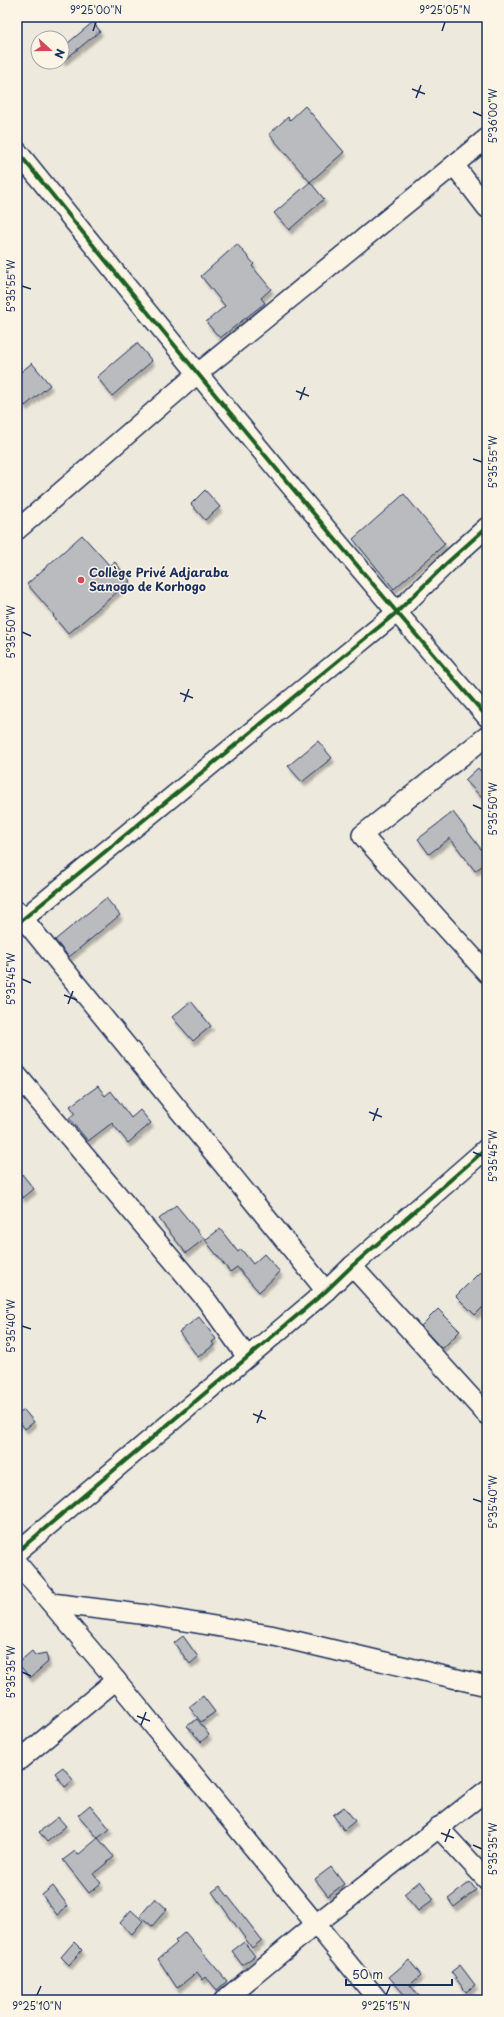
<svg xmlns="http://www.w3.org/2000/svg" width="504" height="2017" viewBox="0 0 504 2017" font-family="'Playpen Sans',sans-serif">
  <style>
    .building { fill: #babbbe; stroke: #1b2f5e; filter: url(#shadow) }
    .lines { fill: none; stroke-linecap: round; stroke-linejoin: round }
    .minor-casing { stroke: #1b2f5e; stroke-width: 22 }
    .minor { stroke: #fcf5e5; stroke-width: 19 }
    .cycleway-casing { stroke: #fcf5e5; stroke-width: 6 }
    .cycleway { stroke: #1b5e20; stroke-width: 4 }
    .ticks { fill: none; stroke: #1b2f5e; stroke-width: 1.5 }
    .poi-dot { fill: #d1495b; stroke: #fcf5e5; stroke-width: 1.5 }
    .labels { text-anchor: middle; stroke-width: 3; stroke-linejoin: round; paint-order: stroke }
    .poi-label { font-size: 12px; font-weight: bold; fill: #1b2f5e; stroke: #fcf5e5; text-anchor: start }
    .neatline { fill: none; stroke: #1b2f5e; stroke-width: 1.5 }
    .ticks-label { font-size: 10px; text-anchor: middle; fill: #1b2f5e }
  </style>
  <defs>
    <filter id="shadow"><feDropShadow dx="2.5" dy="4.5" stdDeviation="1" flood-color="#0004"/></filter>
  </defs>
  <rect width="100%" height="100%" fill="#eee9dd"/>
  <filter id="ink" filterUnits="userSpaceOnUse"><feTurbulence type="fractalNoise" baseFrequency=".025" numOctaves="2"/><feDisplacementMap in="SourceGraphic" scale="8" xChannelSelector="R" yChannelSelector="G"/><feConvolveMatrix kernelMatrix="1 2 1 2 8 2 1 2 1" color-interpolation-filters="sRGB"/></filter>
  <g filter="url(#ink)">
    <g class="building">
      <path d="M93,22l7,9 -38,31v-14z"/>
      <path d="M305,106l39,46 -34,30 -41,-48 19,-17 2,3z"/>
      <path d="M310,182l14,17 -35,31 -15,-17z"/>
      <path d="M237,244l17,20 -2,2 19,23 -10,9 4,5 -45,35 -14,-16 19,-16 -24,-30z"/>
      <path d="M137,343l15,18 -40,35 -15,-19z"/>
      <path d="M32,363l18,22 -25,21 -7,-9 4,-3 -5,-5v-14z"/>
      <path d="M205,490l15,17 -15,13 -14,-16z"/>
      <path d="M404,494l41,50 -51,45 -41,-50z"/>
      <path d="M82,535l28,31 5,-4 15,19 -62,53 -15,-18 1,-1 -27,-31z"/>
      <path d="M318,741l14,17 -30,24 -14,-16z"/>
      <path d="M478,768l9,10v25l-22,-23z"/>
      <path d="M453,812l34,45v5l-12,9 -25,-33 -21,16 -11,-15z"/>
      <path d="M106,898l14,17 -51,42 -14,-17z"/>
      <path d="M191,1001l20,25 -18,15 -21,-24z"/>
      <path d="M98,1086l7,10 6,-5 20,27 9,-8 11,13 -23,20 -16,-20 -24,18 -19,-23 6,-5 -5,-7z"/>
      <path d="M17,1168l17,21 -11,9 -6,-8z"/>
      <path d="M176,1205l28,34 -18,14 -27,-34z"/>
      <path d="M220,1229l18,23 3,-3 12,15 11,-10 16,18 -21,20 -22,-25 -7,5 -25,-32z"/>
      <path d="M487,1265v38l-12,12 -19,-19z"/>
      <path d="M438,1309l22,22 -18,18 -21,-23z"/>
      <path d="M199,1317l17,22 -4,3 2,3 -16,12 -19,-25z"/>
      <path d="M24,1410l10,12 -9,7 -8,-11v-3z"/>
      <path d="M183,1636l15,21 -8,7 -16,-21z"/>
      <path d="M32,1651l3,4 11,-2 2,9 -18,16 -12,-15z"/>
      <path d="M203,1696l12,16 -14,10 -12,-15z"/>
      <path d="M197,1719l12,16 -8,7 -14,-16z"/>
      <path d="M63,1767l10,13 -8,7 -10,-14z"/>
      <path d="M90,1805l20,24 -12,9 -20,-23z"/>
      <path d="M344,1807l11,14 -11,9 -11,-15z"/>
      <path d="M58,1817l8,9 -19,16 -8,-10z"/>
      <path d="M98,1838l16,19 -21,17 8,9 -12,10 -26,-33 12,-9 3,4z"/>
      <path d="M331,1867l13,17 -16,12 -13,-17z"/>
      <path d="M420,1881l14,18 -16,12 -14,-17z"/>
      <path d="M470,1882l6,8 -22,17 -6,-8z"/>
      <path d="M53,1886l15,20 -11,9 -15,-20z"/>
      <path d="M220,1886l42,54 -10,8 -40,-56z"/>
      <path d="M155,1898l12,11 -15,17 -12,-10z"/>
      <path d="M131,1910l12,11 -11,13 -12,-11z"/>
      <path d="M185,1932l42,49 -10,9 -11,-13 -3,3 -6,-8 -20,16 -19,-29 19,-16 -2,-2z"/>
      <path d="M74,1942l8,8 -13,15 -8,-8z"/>
      <path d="M244,1942l11,14 -13,9 -10,-14z"/>
      <path d="M409,1960l12,15 -11,10 12,15h-13l-20,-23z"/>
      <path d="M460,1965l15,20 -9,7 -15,-20z"/>
    </g>
    <g class="lines">
      <defs>
        <g id="minor">
          <path d="M17,151c154,191 309,381 470,566"/>
          <path d="M454,165l33,43"/>
          <path d="M17,530l180,-156 290,-236"/>
          <path d="M487,736l-125,99 125,138"/>
          <path d="M17,911l309,380"/>
          <path d="M17,924l379,-311 52,-51 39,-35"/>
          <path d="M17,1075l190,226 40,56"/>
          <path d="M352,1266l135,149"/>
          <path d="M17,1552l309,-261 26,-25 135,-118"/>
          <path d="M17,1563l99,117 262,320"/>
          <path d="M51,1603l97,12 122,20 217,51"/>
          <path d="M17,1762l99,-82"/>
          <path d="M438,1827l49,53"/>
          <path d="M224,2000l92,-76 171,-134"/>
        </g>
      </defs>
      <use href="#minor" class="minor-casing"/>
      <use href="#minor" class="minor"/>
      <defs>
        <g id="cycleway">
          <path d="M17,151c154,191 309,381 470,566"/>
          <path d="M17,924l379,-311 52,-51 39,-35"/>
          <path d="M17,1552l309,-261 26,-25 135,-118"/>
        </g>
      </defs>
      <use href="#cycleway" class="cycleway-casing"/>
      <use href="#cycleway" class="cycleway"/>
    </g>
  </g>
  <path class="ticks" d="M93,31l3,-9M442,31l3,-9M412,89l13,5M416,98l5,-13M473,112l9,4M22,286l9,3M296,391l13,5M300,400l5,-13M473,459l9,3M22,632l9,4M180,693l13,5M184,702l5,-13M473,805l9,4M22,979l9,4M64,995l13,5M68,1004l5,-13M369,1112l13,5M373,1121l5,-13M473,1152l9,4M22,1326l9,3M253,1414l13,5M257,1423l5,-13M473,1499l9,3M22,1672l9,4M137,1716l13,5M141,1725l5,-13M441,1833l13,5M445,1842l5,-13M473,1845l9,4M37,1995l4,-9M386,1995l4,-9"/>
  <circle class="poi-dot" cx="81" cy="580" r="4"/>
  <g class="labels">
    <g class="poi-label">
      <text x="89" y="577">Collège Privé Adjaraba<tspan x="89" dy="14">Sanogo de Korhogo</tspan></text>
    </g>
  </g>
  <rect width="504" height="2017" fill="none" stroke="#fcf5e5" stroke-width="44"/>
  <g transform="translate(50 50) rotate(111)"><circle r="19" fill="#fcf5e5" stroke="#a2a6af"/>
  <path d="M0-3L7 15L0 10L-7 15Z" fill="#d1495b"/>
  <text y="-6" font-size="11" font-weight="bold" text-anchor="middle" fill="#1b2f5e">N</text>
  </g>
  <path d="M346 1979v6h106v-6" fill="none" stroke="#1b2f5e" stroke-width="2"/>
  <text x="352" y="1979" font-size="12" fill="#1b2f5e" stroke="#fcf5e5" stroke-width="3" paint-order="stroke">50 m</text>
  <rect x="22" y="22" width="460" height="1973" class="neatline"/>
  <g class="ticks-label">
    <text x="96" y="14">9°25'00"N</text>
    <text x="445" y="14">9°25'05"N</text>
    <text transform="translate(493 116) rotate(-90)" y="4">5°36'00"W</text>
    <text transform="translate(11 286) rotate(-90)" y="4">5°35'55"W</text>
    <text transform="translate(493 462) rotate(-90)" y="4">5°35'55"W</text>
    <text transform="translate(11 632) rotate(-90)" y="4">5°35'50"W</text>
    <text transform="translate(493 809) rotate(-90)" y="4">5°35'50"W</text>
    <text transform="translate(11 979) rotate(-90)" y="4">5°35'45"W</text>
    <text transform="translate(493 1156) rotate(-90)" y="4">5°35'45"W</text>
    <text transform="translate(11 1326) rotate(-90)" y="4">5°35'40"W</text>
    <text transform="translate(493 1502) rotate(-90)" y="4">5°35'40"W</text>
    <text transform="translate(11 1672) rotate(-90)" y="4">5°35'35"W</text>
    <text transform="translate(493 1849) rotate(-90)" y="4">5°35'35"W</text>
    <text x="37" y="2010">9°25'10"N</text>
    <text x="386" y="2010">9°25'15"N</text>
  </g>
</svg>
